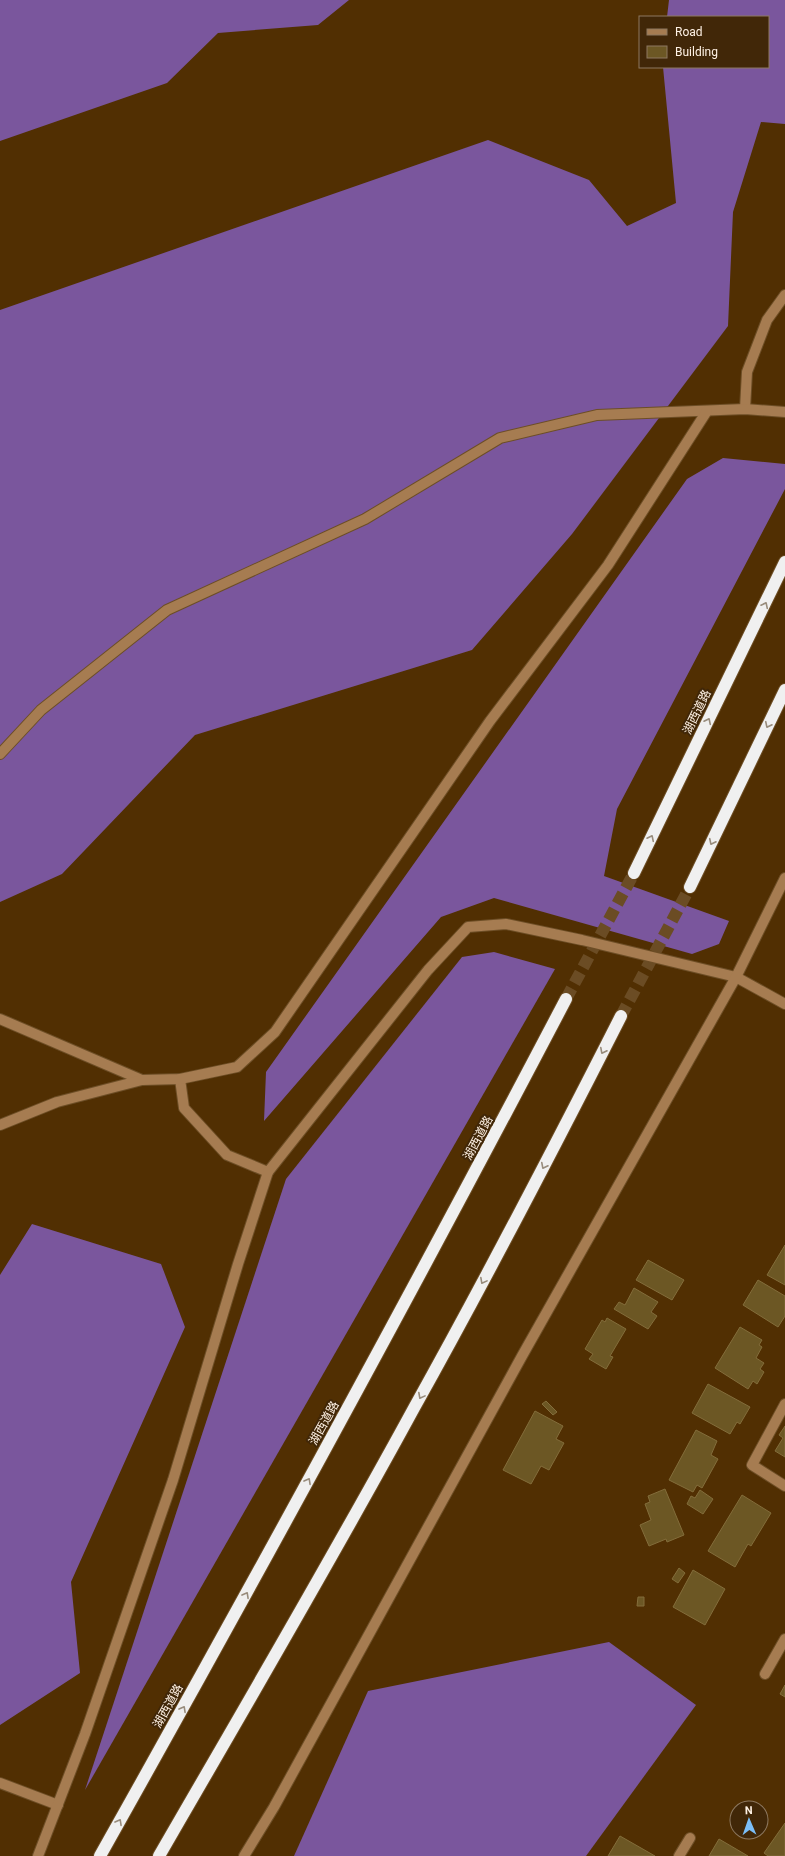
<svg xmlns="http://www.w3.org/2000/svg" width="785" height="1856" viewBox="0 0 785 1856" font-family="Roboto,'Noto Sans JP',sans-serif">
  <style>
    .forest { fill: #7a569d }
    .building { fill: #6c5724; stroke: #836d3b }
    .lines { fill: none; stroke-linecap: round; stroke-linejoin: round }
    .highway-tunnel { stroke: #6b4c24; stroke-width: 12; stroke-dasharray: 12 6; stroke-linecap: butt }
    .minor-casing { stroke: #6d4e26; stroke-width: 12 }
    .highway-casing { stroke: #6d4e26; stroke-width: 14 }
    .minor { stroke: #a67c51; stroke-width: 10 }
    .highway { stroke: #f0f0f0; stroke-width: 12 }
    .oneway { stroke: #988c7c }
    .labels { text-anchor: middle; stroke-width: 4; stroke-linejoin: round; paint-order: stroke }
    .street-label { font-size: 12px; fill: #fef1e4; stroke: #412708 }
  </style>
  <rect width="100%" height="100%" fill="#512f02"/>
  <g class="forest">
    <path d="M0,0h349l-31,25 -100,8 -51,50 -167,58z"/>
    <path d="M669,0h116v124l-24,-2 -28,90 -5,114 -156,208 -100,116 -277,85 -133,139 -62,28v-592l488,-170 101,40 38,46 49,-23 -13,-136h105v-50h-101z"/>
    <path d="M723,458l62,6v25l-168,320 -13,67 125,45 -10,23 -27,10 -198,-56 -53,19 -177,204 2,-49 421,-593z"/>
    <path d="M494,952l61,17 -470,821 201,-611 176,-222z"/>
    <path d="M32,1224l129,40 24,63 -114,255 9,91 -80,52v-450z"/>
    <path d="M609,1642l87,63 -110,151h-292l74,-165z"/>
  </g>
  <g class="building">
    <path d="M785,1245v40l-18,-10z"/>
    <path d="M648,1260l36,20 -12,20 -36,-20z"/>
    <path d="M758,1280l27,16v20l-7,11 -35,-22z"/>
    <path d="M634,1288l24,14 -7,10 6,4 -9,13 -34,-20 5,-7 6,3z"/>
    <path d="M607,1318l19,11 -16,27 3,1 -7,12 -17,-10 4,-5 -8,-5 17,-29 3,2z"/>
    <path d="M740,1327l22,13 -3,5 3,2 -6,11 8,5 -4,6 4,3 -7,12 -4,-3 -5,8 -33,-21z"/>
    <path d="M708,1384l42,23 -10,17 -3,-2 -7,12 -38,-21z"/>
    <path d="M546,1401l11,11 -4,3 -11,-11z"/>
    <path d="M535,1411l28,15 -7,13 8,4 -15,27 -8,-4 -10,18 -28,-14z"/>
    <path d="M785,1426v31l-10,-6 8,-13 -4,-3z"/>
    <path d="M696,1430l21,11 -6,14 7,4 -16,29 -5,-3 -4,7 -24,-12z"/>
    <path d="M665,1489l19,46 -17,7 -1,-3 -17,7 -9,-21 11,-5 -6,-16 5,-2 -2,-6z"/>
    <path d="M700,1490l13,9 -10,15 -16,-10 4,-8 4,2z"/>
    <path d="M742,1495l29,18 -20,33 -3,-2 -13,23 -27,-16z"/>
    <path d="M679,1568l6,5 -7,10 -6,-4z"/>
    <path d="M693,1570l32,19 -20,36 -32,-18z"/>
    <path d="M638,1597h6v9h-7z"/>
    <path d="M785,1685v12l-5,-3z"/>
    <path d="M785,1823v33h-17l-4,-3z"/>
    <path d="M620,1836l35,20h-47z"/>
    <path d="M719,1839l29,17h-39z"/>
  </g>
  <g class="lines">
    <g class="highway-tunnel">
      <path d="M566,999l68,-126"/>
      <path d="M621,1016l69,-129"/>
    </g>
    <defs>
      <g id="minor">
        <path d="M745,409l2,-37 20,-52 18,-25"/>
        <path d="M0,754l41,-44 126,-100 198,-91 135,-81 97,-23 148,-6 40,3"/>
        <path d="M0,1019l142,61"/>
        <path d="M180,1079l4,29 43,47 41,17"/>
        <path d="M0,1125l57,-23 85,-22 38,-1 57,-12 38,-35 215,-311 118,-156 99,-154"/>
        <path d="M785,1404l-33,61 33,21"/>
        <path d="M765,1674l20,-35"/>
        <path d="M0,1783l58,22"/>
        <path d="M38,1856l47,-122 88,-254 65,-216 30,-92 160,-202 40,-43 38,-3 76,16 154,37 49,27"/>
        <path d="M244,1856l30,-49 248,-451 214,-379 49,-99"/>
        <path d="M679,1856l11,-18"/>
      </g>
      <g id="highway">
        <path d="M634,873l151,-311"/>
        <path d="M690,887l95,-197"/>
        <path d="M100,1856c159,-283 315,-569 466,-857"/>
        <path d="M159,1856c86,-149 173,-297 255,-448 72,-129 140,-260 207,-392"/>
      </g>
    </defs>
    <use href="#minor" class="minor-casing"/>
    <use href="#highway" class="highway-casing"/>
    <use href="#minor" class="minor"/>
    <use href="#highway" class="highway"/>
  </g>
  <defs><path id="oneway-chevron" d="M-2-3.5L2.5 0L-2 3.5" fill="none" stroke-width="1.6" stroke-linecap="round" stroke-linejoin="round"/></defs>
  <g class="oneway">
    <use href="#oneway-chevron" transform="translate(765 605) rotate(-64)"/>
    <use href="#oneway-chevron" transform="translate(708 721) rotate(-64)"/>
    <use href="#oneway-chevron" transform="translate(768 725) rotate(116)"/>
    <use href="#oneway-chevron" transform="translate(651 838) rotate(-64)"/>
    <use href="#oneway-chevron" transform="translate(712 842) rotate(116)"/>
    <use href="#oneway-chevron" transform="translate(603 1051) rotate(117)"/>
    <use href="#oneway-chevron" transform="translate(544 1166) rotate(117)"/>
    <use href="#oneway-chevron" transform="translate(483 1281) rotate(118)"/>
    <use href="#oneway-chevron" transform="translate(421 1396) rotate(118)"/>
    <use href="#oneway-chevron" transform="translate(308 1481) rotate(-61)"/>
    <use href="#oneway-chevron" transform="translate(246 1595) rotate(-61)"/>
    <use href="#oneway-chevron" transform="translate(183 1709) rotate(-61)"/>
    <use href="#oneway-chevron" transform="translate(119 1822) rotate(-61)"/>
  </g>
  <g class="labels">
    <g class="street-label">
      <text transform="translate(697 712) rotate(-64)" y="4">湖西道路</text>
      <text transform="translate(478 1138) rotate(-62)" y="4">湖西道路</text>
      <text transform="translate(324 1423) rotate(-61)" y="4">湖西道路</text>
      <text transform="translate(168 1706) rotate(-61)" y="4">湖西道路</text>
    </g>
  </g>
  <rect x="639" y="16" width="130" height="52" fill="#412708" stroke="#8d7860"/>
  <rect x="647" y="29" width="20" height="6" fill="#a67c51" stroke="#8d7860"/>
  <text x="675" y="36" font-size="12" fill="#fef1e4">Road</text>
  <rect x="647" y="46" width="20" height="12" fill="#6c5724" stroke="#8d7860"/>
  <text x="675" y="56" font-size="12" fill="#fef1e4">Building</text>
  <g transform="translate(749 1820) rotate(358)"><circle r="19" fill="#412708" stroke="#8d7860"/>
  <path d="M0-3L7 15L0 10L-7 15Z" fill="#7bbef8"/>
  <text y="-6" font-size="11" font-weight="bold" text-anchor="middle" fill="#fef1e4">N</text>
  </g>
</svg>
